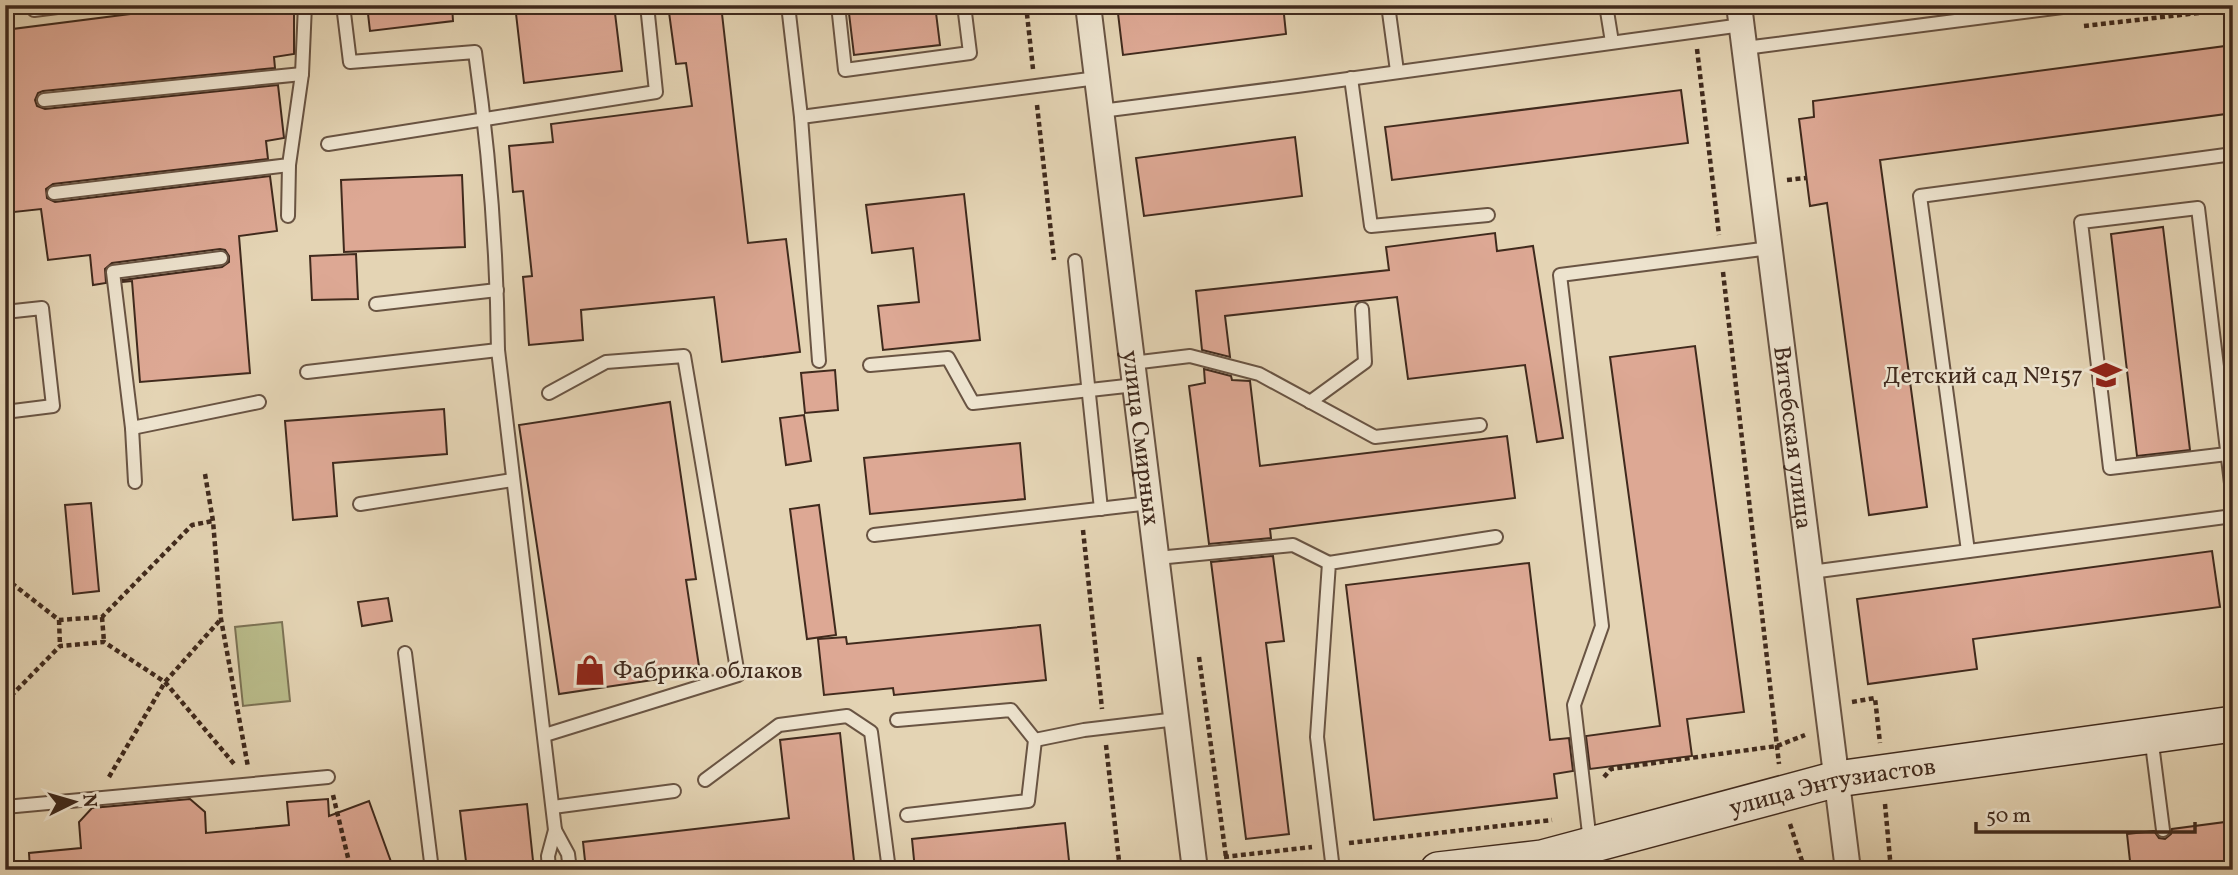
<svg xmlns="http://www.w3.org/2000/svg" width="2238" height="875" viewBox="0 0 2238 875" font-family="Vollkorn,serif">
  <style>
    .park { fill: #b9bb8a; stroke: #7c7254; stroke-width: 2 }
    .building { fill: #dda894; stroke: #402a1d; stroke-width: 2 }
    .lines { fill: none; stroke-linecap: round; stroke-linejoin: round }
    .lane-casing { stroke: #695443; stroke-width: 16 }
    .street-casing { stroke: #695443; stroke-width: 28 }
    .secondary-casing { stroke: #402a1d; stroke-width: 38 }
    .path { stroke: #402a1d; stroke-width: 4.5; stroke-dasharray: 5 3.5; stroke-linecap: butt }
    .lane { stroke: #ede3ce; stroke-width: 12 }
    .street { stroke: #ede3ce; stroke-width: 24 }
    .secondary { stroke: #ede3ce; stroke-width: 35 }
    .labels { text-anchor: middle; stroke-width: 5; stroke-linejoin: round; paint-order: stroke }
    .poi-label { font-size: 24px; fill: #402a1d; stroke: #ede3ce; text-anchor: end }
    .street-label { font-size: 24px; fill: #402a1d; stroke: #ede3ce }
  </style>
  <rect width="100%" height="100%" fill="#e4d4b4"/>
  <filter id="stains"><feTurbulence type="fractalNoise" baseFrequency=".00286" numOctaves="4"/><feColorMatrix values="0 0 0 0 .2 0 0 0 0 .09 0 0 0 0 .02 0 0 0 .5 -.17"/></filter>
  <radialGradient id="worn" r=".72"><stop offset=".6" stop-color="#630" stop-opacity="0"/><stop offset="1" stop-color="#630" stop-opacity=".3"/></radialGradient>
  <path class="park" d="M282,622l8,79 -47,5 -8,-79z"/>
  <g class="building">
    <path d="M201,5h93v49l-20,3 1,11 -232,23 -5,2 -3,7 2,6 8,3 233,-24 6,53 -18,3 2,18 -215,25 -7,5 1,9 8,4 215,-26 7,55 -38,5 11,137 -110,9 -8,-101 -9,1v-2l99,-13 7,-5v-6l-4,-6 -5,-1 -108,14 -7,6 1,14 -13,2 -3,-30 -42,5 -7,-51 -36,4v-183z"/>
    <path d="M367,5h85l1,16 -83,10z"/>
    <path d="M515,5h99l8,66 -98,12z"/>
    <path d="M668,5h53l27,238 38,-4 14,113 -78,10 -8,-65 -133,13 2,30 -54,5 -6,-68 9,-1 -9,-85 -10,1 -4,-46 44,-4 -2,-18 141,-18 -6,-43 -10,1z"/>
    <path d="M848,5h87l5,40 -86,10z"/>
    <path d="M1117,5h166l3,29 -163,21z"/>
    <path d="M2233,45v68l-353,47 47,347 -58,8 -42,-312 -17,3 -11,-87 15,-2 -1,-16z"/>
    <path d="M1681,90l7,53 -296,37 -7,-53z"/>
    <path d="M1295,137l7,59 -158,20 -8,-58z"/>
    <path d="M462,175l3,72 -121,5 -3,-72z"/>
    <path d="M964,194l16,146 -97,10 -5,-44 41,-4 -6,-54 -41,5 -6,-48z"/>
    <path d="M2163,227l27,223 -53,6 -26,-222z"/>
    <path d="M1495,233l2,18 36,-5 30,192 -26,4 -12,-77 -117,14 -11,-82 -172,19 5,41 -28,-7 -6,-59 193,-21 -3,-23z"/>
    <path d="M356,254l2,45 -46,1 -2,-44z"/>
    <path d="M1695,346l49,366 -57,7 5,37 -102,13 -4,-33 74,-10 -50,-369z"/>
    <path d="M1204,369l27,7 1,4 18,1 10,85 247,-30 8,62 -245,31 1,9 -62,6 -20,-158 16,-3z"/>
    <path d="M835,370l3,40 -33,3 -4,-40z"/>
    <path d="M670,402l26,177 -10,1 14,93 -141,21 -40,-269z"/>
    <path d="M444,409l3,45 -114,9 4,53 -44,4 -8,-99z"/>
    <path d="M804,415l7,46 -25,4 -6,-47z"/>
    <path d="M1020,443l5,56 -155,15 -6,-56z"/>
    <path d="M91,503l8,88 -26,3 -8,-89z"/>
    <path d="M819,505l17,130 -29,4 -17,-130z"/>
    <path d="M2212,551l8,56 -247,32 4,30 -109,15 -11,-85z"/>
    <path d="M1273,556l11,85 -18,2 23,191 -43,5 -35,-277z"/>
    <path d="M1529,563l21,177 19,-2 4,33 -19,3 3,24 -183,22 -28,-235z"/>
    <path d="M388,598l4,23 -30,5 -4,-24z"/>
    <path d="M1040,625l6,55 -152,15 -1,-7 -69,7 -6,-56 28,-2 1,7z"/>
    <path d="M840,733l15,137h-269l-3,-28 206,-24 -9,-78z"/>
    <path d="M190,799l15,13 1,21 83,-8 -2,-23 41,-3 1,17 40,-15 25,69h-364l-1,-17 52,-5 -2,-26 13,-14z"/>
    <path d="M527,804l7,66h-67l-7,-59z"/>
    <path d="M2233,821v49h-102l-4,-36 27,-3 5,7 6,1 6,-5 1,-5z"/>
    <path d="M1065,823l5,47h-155l-3,-31z"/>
  </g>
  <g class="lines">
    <defs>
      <g id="lane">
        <path d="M343,5l7,57 125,-10c14,98 22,198 23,298l57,480"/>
        <path d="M788,5l13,112 296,-39"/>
        <path d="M838,5l7,65 125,-17 -6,-48"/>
        <path d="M1388,5l9,66"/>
        <path d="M1606,5l6,37"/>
        <path d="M34,10l39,-5"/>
        <path d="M1745,48l333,-43"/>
        <path d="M1351,78l20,148 117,-11"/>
        <path d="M44,100l258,-26"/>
        <path d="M1101,111l196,-25 445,-61"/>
        <path d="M801,117l18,244"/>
        <path d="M328,144l328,-52 -9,-87"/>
        <path d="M54,193l235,-28 13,-91 3,-69"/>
        <path d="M288,216l1,-51"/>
        <path d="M221,258l-108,14 19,156 127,-26"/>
        <path d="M1075,261l26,248"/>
        <path d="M376,304l121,-14"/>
        <path d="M5,312l37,-4 11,98 -48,6"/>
        <path d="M1132,363l58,-7 69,18 116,63 105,-12"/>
        <path d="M870,365l78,-7 25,45 162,-18"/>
        <path d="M307,372l191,-22"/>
        <path d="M1310,402l55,-40 -3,-53"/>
        <path d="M132,428l3,54"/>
        <path d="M2227,454l-117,14 -29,-246 117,-14 35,292"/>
        <path d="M360,504l152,-24"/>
        <path d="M874,535l276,-32"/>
        <path d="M1968,551l-48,-355 313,-42"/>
        <path d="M1157,558l136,-13 36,18"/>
        <path d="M1811,572l422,-56"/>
        <path d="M405,653l27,217"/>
        <path d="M897,720l114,-10 24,30 -7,61 -121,14"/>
        <path d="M545,735l193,-60 -54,-319 -78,6 -57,31"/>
        <path d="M2151,736l12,94"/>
        <path d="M1035,740l49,-10 93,-11"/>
        <path d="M705,780l74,-55 68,-9 24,16 18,138"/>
        <path d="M5,807l323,-30"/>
        <path d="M553,807l121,-16"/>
        <path d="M1590,842l-16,-137 28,-79 -42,-351 210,-27"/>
        <path d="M549,870l-1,-14 7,-26 13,24 2,16"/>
        <path d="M1333,870l-16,-133 12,-174 167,-26"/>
      </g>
      <g id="street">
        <path id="s1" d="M1088,5l107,865"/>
        <path id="s2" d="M1739,5l109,865"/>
      </g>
      <g id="secondary">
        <path id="s3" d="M1438,870l104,-12 295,-79 396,-55"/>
      </g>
    </defs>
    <use href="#lane" class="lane-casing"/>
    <use href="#street" class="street-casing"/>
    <use href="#secondary" class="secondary-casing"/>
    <g class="path">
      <path d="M1026,5l7,64"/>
      <path d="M2084,26l149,-17"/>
      <path d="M1697,49l22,186"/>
      <path d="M1037,105l17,155"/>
      <path d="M1787,180l19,-2"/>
      <path d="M1723,272l56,492"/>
      <path d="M205,474l8,47 8,98 27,148"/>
      <path d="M1083,530l19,179"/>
      <path d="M5,578l54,42 43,-3 90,-92 21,-4"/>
      <path d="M102,617l2,25"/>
      <path d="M59,620l1,26"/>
      <path d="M1199,657l27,200"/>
      <path d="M5,702l55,-56 44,-4 61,40 70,83"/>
      <path d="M1852,702l23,-4 5,45"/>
      <path d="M1106,745l14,125"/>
      <path d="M109,777l56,-95 56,-63"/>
      <path d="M1604,777l7,-8 166,-23 28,-11"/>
      <path d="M333,795l18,75"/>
      <path d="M1885,804l6,66"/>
      <path d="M1790,824l15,46"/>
      <path d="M1349,843l203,-23"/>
      <path d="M1224,857l88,-10"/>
      <path d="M1126,870l44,-6"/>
    </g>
    <use href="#lane" class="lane"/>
    <use href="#street" class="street"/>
    <use href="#secondary" class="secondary"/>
  </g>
  <defs>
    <symbol id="school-bare" viewBox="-9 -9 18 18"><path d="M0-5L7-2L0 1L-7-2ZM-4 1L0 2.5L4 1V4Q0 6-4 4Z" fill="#8f2418" stroke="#ede3ce" stroke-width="2.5" paint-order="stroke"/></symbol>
    <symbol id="shop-bare" viewBox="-9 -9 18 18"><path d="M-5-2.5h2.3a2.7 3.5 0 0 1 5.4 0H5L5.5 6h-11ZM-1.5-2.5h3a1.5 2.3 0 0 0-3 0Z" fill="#8f2418" stroke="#ede3ce" stroke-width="2.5" paint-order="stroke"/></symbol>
  </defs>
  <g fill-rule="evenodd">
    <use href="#school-bare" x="2084" y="353" width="44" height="44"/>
    <use href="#shop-bare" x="568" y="648" width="44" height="44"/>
  </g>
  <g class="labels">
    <g class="poi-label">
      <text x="2083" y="383">Детский сад №157</text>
      <text x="613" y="678" text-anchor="start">Фабрика облаков</text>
    </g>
    <g class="street-label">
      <text dy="8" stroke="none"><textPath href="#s1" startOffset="436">улица Смирных</textPath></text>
      <text dy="8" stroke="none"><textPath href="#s2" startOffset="436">Витебская улица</textPath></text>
      <text dy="8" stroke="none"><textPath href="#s3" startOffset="404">улица Энтузиастов</textPath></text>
    </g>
  </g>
  <rect width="2238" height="875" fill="none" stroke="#e4d4b4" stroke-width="28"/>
  <rect x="7" y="7" width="2224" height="861" fill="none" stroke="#402a1d" stroke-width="3.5"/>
  <rect x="14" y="14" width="2210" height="847" fill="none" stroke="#402a1d" stroke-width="2"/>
  <g transform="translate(74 802) rotate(85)" stroke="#ede3ce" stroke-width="5" paint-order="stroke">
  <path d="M0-5L12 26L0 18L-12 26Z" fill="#402a1d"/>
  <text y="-10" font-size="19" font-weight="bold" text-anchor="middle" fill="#402a1d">N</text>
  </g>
  <path d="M1976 822v10h219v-10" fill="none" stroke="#402a1d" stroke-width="3.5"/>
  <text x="1986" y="822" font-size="21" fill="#402a1d" stroke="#ede3ce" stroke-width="5" paint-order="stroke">50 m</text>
  <rect width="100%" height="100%" filter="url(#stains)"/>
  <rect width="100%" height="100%" fill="url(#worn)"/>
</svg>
